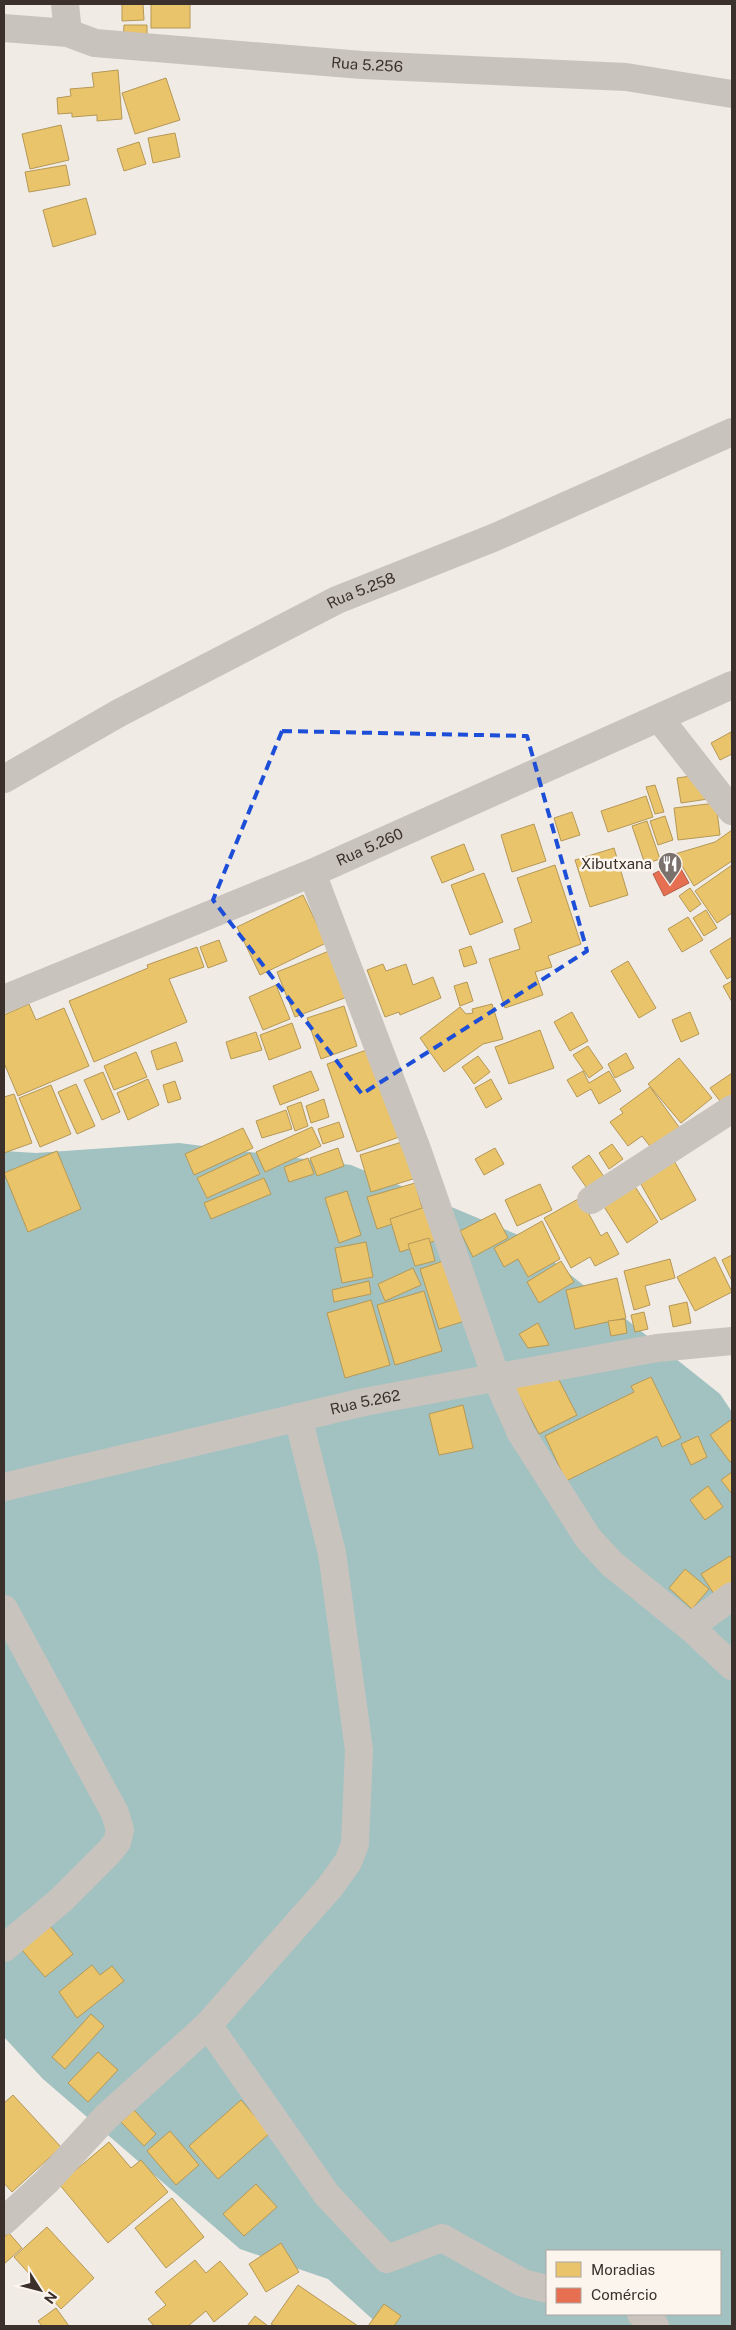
<svg xmlns="http://www.w3.org/2000/svg" width="736" height="2330" viewBox="0 0 736 2330" font-family="'Public Sans',sans-serif">
  <style>
    .water { fill: #a1c2c1; fill-rule: evenodd }
    .homes { fill: #e9c46a; stroke: #b59857 }
    .shops { fill: #e76f51; stroke: #b35c46 }
    .lines { fill: none; stroke-linecap: round; stroke-linejoin: round }
    .street { stroke: #c9c3be; stroke-width: 28 }
    .marked { fill: none; stroke: #1d4ed8; stroke-width: 4; stroke-dasharray: 10 6; stroke-linejoin: round }
    .labels { text-anchor: middle; stroke-width: 5; stroke-linejoin: round; paint-order: stroke }
    .street-label { font-size: 15px; fill: #3b302b; stroke: #fbf5ee }
    .poi-label { font-size: 15px; fill: #3b302b; stroke: #fbf5ee; text-anchor: end }
  </style>
  <rect width="100%" height="100%" fill="#f0ebe5"/>
  <path class="water" d="M179,1143l172,22 172,72 197,157 12,18v914h-352l-52,-47 -88,-30 -197,-170 -39,-42v-886l32,2zM547,2251h173v63h-173z"/>
  <g class="homes">
    <path d="M122,4h21l1,16 -22,1z"/>
    <rect x="151" y="4" width="39" height="24"/>
    <path d="M124,25h23v20l-24,-1z"/>
    <path d="M118,70l4,49 -25,2v-6l-25,2v-4l-14,1 -1,-16 14,-2 -1,-7 24,-2 -2,-14z"/>
    <path d="M166,78l14,42 -45,14 -13,-41z"/>
    <path d="M61,125l8,35 -39,9 -8,-35z"/>
    <path d="M175,133l5,24 -27,6 -5,-25z"/>
    <path d="M139,142l7,22 -22,7 -7,-22z"/>
    <path d="M66,165l4,20 -41,7 -4,-20z"/>
    <path d="M86,198l10,36 -43,13 -10,-37z"/>
    <path d="M731,732l1,22 -12,6 -9,-17z"/>
    <path d="M691,776l17,23 -27,4 -4,-25z"/>
    <path d="M655,785l9,27 -9,2 -9,-27z"/>
    <path d="M646,796l7,21 -45,15 -7,-21z"/>
    <path d="M716,803l4,32 -42,5 -4,-32z"/>
    <path d="M572,812l8,23 -19,6 -7,-23z"/>
    <path d="M665,816l8,24 -15,5 -8,-24z"/>
    <path d="M647,821l13,38 -15,5 -13,-38z"/>
    <path d="M534,824l12,37 -34,11 -11,-37z"/>
    <path d="M732,830v31l-38,25 -19,-32 40,-12z"/>
    <path d="M464,844l10,26 -32,13 -11,-26z"/>
    <path d="M614,848l14,47 -38,12 -15,-47z"/>
    <path d="M555,865l26,79 -33,12 4,11 -17,5 8,23 -38,13 -16,-49 31,-10 -6,-20 18,-7 -15,-44z"/>
    <path d="M732,865v48l-15,10 -22,-32z"/>
    <path d="M484,873l19,49 -33,13 -19,-50z"/>
    <path d="M690,888l11,16 -11,8 -11,-16z"/>
    <path d="M303,895l23,48 -66,32 -23,-48z"/>
    <path d="M706,910l11,18 -13,8 -11,-18z"/>
    <path d="M688,917l15,23 -21,12 -14,-23z"/>
    <path d="M732,937v39l-5,3 -17,-28z"/>
    <path d="M219,940l8,21 -19,7 -8,-21z"/>
    <path d="M471,946l6,17 -13,4 -5,-17z"/>
    <path d="M197,947l7,20 -35,12 18,43 -93,40 -25,-61 79,-33 -1,-3z"/>
    <path d="M329,951l18,46 -52,20 -18,-45z"/>
    <path d="M628,961l28,47 -17,10 -28,-47z"/>
    <path d="M383,964l3,7 20,-7 7,21 20,-8 8,21 -41,17 -1,-3 -14,5 -18,-47z"/>
    <path d="M732,981v21l-9,-16z"/>
    <path d="M467,982l6,19 -13,5 -6,-20z"/>
    <path d="M276,985l14,34 -27,11 -14,-33z"/>
    <path d="M29,1004l7,16 28,-12 25,58 -71,30 -14,-33v-48z"/>
    <path d="M492,1004l11,35 -20,5 -39,28 -24,-34 40,-31 6,7 7,-1 -1,-4z"/>
    <path d="M344,1006l13,40 -36,13 -14,-41z"/>
    <path d="M572,1012l16,29 -18,10 -16,-29z"/>
    <path d="M690,1012l9,22 -18,8 -9,-22z"/>
    <path d="M292,1023l9,25 -32,12 -9,-25z"/>
    <path d="M540,1030l14,38 -45,16 -14,-37z"/>
    <path d="M256,1032l6,18 -31,9 -5,-17z"/>
    <path d="M176,1042l7,19 -26,9 -6,-19z"/>
    <path d="M588,1046l15,22 -14,10 -16,-23z"/>
    <path d="M372,1048l30,88 -45,16 -30,-88z"/>
    <path d="M136,1052l11,25 -33,13 -10,-24z"/>
    <path d="M626,1053l8,15 -19,10 -7,-14z"/>
    <path d="M478,1056l12,16 -16,12 -12,-17z"/>
    <path d="M679,1058l33,40 -31,25 -33,-39z"/>
    <path d="M311,1071l8,19 -39,15 -7,-19z"/>
    <path d="M583,1071l6,12 20,-12 12,20 -22,13 -8,-15 -14,8 -10,-17z"/>
    <path d="M103,1072l17,40 -18,8 -18,-40z"/>
    <path d="M732,1073v26l-9,6 -13,-17z"/>
    <path d="M148,1079l11,26 -31,15 -11,-27z"/>
    <path d="M491,1079l11,20 -16,9 -11,-20z"/>
    <path d="M175,1081l6,18 -13,4 -5,-18z"/>
    <path d="M76,1084l19,42 -18,8 -19,-42z"/>
    <path d="M51,1085l20,49 -31,13 -21,-49z"/>
    <path d="M650,1087l34,47 -28,20 -14,-18 -14,10 -18,-24 13,-9 -3,-4z"/>
    <path d="M14,1094l18,49 -28,10v-56z"/>
    <path d="M324,1099l5,18 -18,6 -5,-17z"/>
    <path d="M301,1102l7,24 -13,5 -8,-24z"/>
    <path d="M286,1110l6,19 -30,9 -6,-17z"/>
    <path d="M339,1122l5,15 -21,7 -5,-15z"/>
    <path d="M312,1127l9,19 -56,26 -9,-20z"/>
    <path d="M243,1128l10,20 -59,27 -9,-21z"/>
    <path d="M405,1141l11,37 -45,14 -11,-37z"/>
    <path d="M612,1144l11,15 -14,10 -10,-16z"/>
    <path d="M338,1148l6,18 -27,10 -7,-18z"/>
    <path d="M495,1148l9,16 -20,11 -9,-16z"/>
    <path d="M57,1151l24,58 -53,23 -24,-59z"/>
    <path d="M250,1153l10,21 -53,24 -10,-20z"/>
    <path d="M589,1155l18,26 -16,13 -19,-27z"/>
    <path d="M672,1157l24,43 -35,20 -24,-43z"/>
    <path d="M308,1158l6,16 -25,8 -5,-15z"/>
    <path d="M264,1178l7,16 -60,25 -7,-16z"/>
    <path d="M632,1182l26,40 -31,21 -26,-41z"/>
    <path d="M415,1183l9,31 -47,15 -10,-32z"/>
    <path d="M540,1184l12,26 -35,16 -12,-26z"/>
    <path d="M347,1191l14,44 -22,8 -14,-45z"/>
    <path d="M580,1198l21,38 6,-4 12,22 -24,12 -5,-9 -19,11 -27,-50z"/>
    <path d="M428,1206l10,34 -38,12 -10,-33z"/>
    <path d="M495,1213l13,25 -35,19 -13,-26z"/>
    <path d="M542,1221l18,38 -32,18 -10,-18 -14,8 -10,-19z"/>
    <path d="M429,1238l6,23 -20,5 -7,-22z"/>
    <path d="M366,1242l7,35 -31,6 -7,-35z"/>
    <path d="M732,1255v26l-10,-21z"/>
    <path d="M715,1257l17,35 -37,19 -18,-34z"/>
    <path d="M449,1259l19,61 -29,9 -19,-60z"/>
    <path d="M670,1259l5,19 -30,8 5,19 -16,5 -10,-39z"/>
    <path d="M561,1261l13,21 -35,21 -12,-21z"/>
    <path d="M413,1268l8,17 -36,16 -7,-17z"/>
    <path d="M617,1278l9,40 -51,11 -9,-39z"/>
    <path d="M369,1281l2,13 -37,8 -2,-12z"/>
    <path d="M424,1291l18,60 -47,14 -18,-60z"/>
    <path d="M371,1300l19,65 -45,13 -18,-65z"/>
    <path d="M687,1302l4,21 -18,4 -4,-21z"/>
    <path d="M644,1312l4,17 -13,3 -4,-17z"/>
    <path d="M625,1319l2,14 -16,3 -3,-15z"/>
    <path d="M538,1323l11,22 -21,3 -9,-14z"/>
    <path d="M651,1377l30,61 -19,9 -5,-11 -91,45 -21,-45 89,-44 -3,-6z"/>
    <path d="M558,1378l19,37 -38,19 -25,-48z"/>
    <path d="M463,1405l10,43 -34,7 -10,-41z"/>
    <path d="M732,1419v42l-2,1 -20,-27z"/>
    <path d="M698,1436l9,21 -16,8 -10,-21z"/>
    <path d="M732,1472v22l-11,-14z"/>
    <path d="M708,1486l15,21 -18,13 -15,-20z"/>
    <path d="M730,1556l2,4v23l-18,11 -13,-20z"/>
    <path d="M685,1569l24,20 -17,20 -23,-21z"/>
    <path d="M50,1926l23,28 -28,23 -23,-27z"/>
    <path d="M92,1965l8,10 12,-9 12,15 -47,37 -18,-26z"/>
    <path d="M91,2014l13,12 -39,43 -13,-12z"/>
    <path d="M98,2052l20,18 -30,32 -20,-19z"/>
    <path d="M13,2095l48,52 -49,45 -8,-9v-80z"/>
    <path d="M241,2100l29,33 -52,46 -29,-33z"/>
    <path d="M134,2110l22,24 -12,12 -23,-24z"/>
    <path d="M170,2131l29,34 -23,20 -29,-34z"/>
    <path d="M109,2142l22,26 10,-8 27,32 -60,51 -49,-59z"/>
    <path d="M256,2184l21,23 -33,29 -21,-22z"/>
    <path d="M172,2198l32,39 -38,31 -31,-40z"/>
    <path d="M47,2227l47,51 -33,31 -47,-52z"/>
    <path d="M9,2233l13,15 -18,16v-27z"/>
    <path d="M281,2243l18,29 -33,20 -17,-28z"/>
    <path d="M195,2260l11,13 14,-12 28,33 -34,28 -8,-11 -18,15h-34l-6,-7 18,-14 -11,-13z"/>
    <path d="M298,2285l60,41h-83l-4,-2z"/>
    <path d="M384,2304l17,12 -7,10h-26z"/>
    <path d="M56,2308l13,18h-27l-4,-5z"/>
    <path d="M255,2316l13,10h-21z"/>
  </g>
  <path class="shops" d="M677,862l12,21 -25,13 -11,-22z"/>
  <g class="lines">
    <g class="street">
      <path d="M65,4l3,29"/>
      <path id="s1" d="M4,28l64,5 27,10 267,22 264,12 106,17"/>
      <path d="M659,718l73,93"/>
      <path id="s2" d="M4,779l115,-66 218,-113 156,-62 239,-106"/>
      <path d="M312,873l106,279 78,225 25,56 67,105 24,26 78,63 42,39"/>
      <path id="s3" d="M4,999l308,-126 420,-188"/>
      <path d="M591,1200l141,-91"/>
      <path id="s4" d="M4,1487l360,-85 293,-54 75,-7"/>
      <path d="M4,1609l111,204 5,17 -3,12 -8,10 -48,48 -57,48"/>
      <path d="M690,1627l42,-31"/>
      <path d="M208,2025l119,170 60,64 55,-21 81,45 24,6"/>
      <path d="M4,2221l43,-40 58,-63 103,-93 122,-138 18,-25 7,-18 4,-94 -27,-197 -34,-136"/>
      <path d="M641,2314l9,2 5,10"/>
    </g>
  </g>
  <path class="marked" d="M282,731l245,5 60,215 -225,143 -149,-194z"/>
  <defs>
    <symbol id="restaurant-pin" viewBox="-11 -11 22 30"><path d="M0 17L-7.5 6A9.5 9.5 0 1 1 7.5 6Z" fill="#7a716c" stroke="#fbf5ee"/><path d="M-5-6h1v4h1v-4h1v4h1v-4h1v5L-1.5 .5V6h-2V.5L-5-1ZM5-6V6H3V1.5H1.5Q1.5-4 5-6Z" fill="#fff"/></symbol>
  </defs>
  <g fill-rule="evenodd">
    <use href="#restaurant-pin" x="656" y="850" width="28" height="38"/>
  </g>
  <g class="labels">
    <g class="street-label">
      <text dy="5" stroke="none"><textPath href="#s1" startOffset="366">Rua 5.256</textPath></text>
      <text dy="5" stroke="none"><textPath href="#s2" startOffset="404">Rua 5.258</textPath></text>
      <text dy="5" stroke="none"><textPath href="#s3" startOffset="396">Rua 5.260</textPath></text>
      <text dy="5" stroke="none"><textPath href="#s4" startOffset="371">Rua 5.262</textPath></text>
    </g>
    <g class="poi-label">
      <text x="652" y="869">Xibutxana</text>
    </g>
  </g>
  <rect width="736" height="2330" fill="none" stroke="#3b302b" stroke-width="10"/>
  <rect x="546" y="2250" width="175" height="65" fill="#fbf5ee" stroke="#aea6a0"/>
  <rect x="556" y="2262" width="25" height="15" fill="#e9c46a" stroke="#aea6a0"/>
  <text x="591" y="2275" font-size="15" fill="#3b302b">Moradias</text>
  <rect x="556" y="2288" width="25" height="15" fill="#e76f51" stroke="#aea6a0"/>
  <text x="591" y="2300" font-size="15" fill="#3b302b">Comércio</text>
  <g transform="translate(40 2290) rotate(126)" stroke="#fbf5ee" stroke-width="4" paint-order="stroke">
  <path d="M0-4L9 19L0 12L-9 19Z" fill="#3b302b"/>
  <text y="-8" font-size="14" font-weight="bold" text-anchor="middle" fill="#3b302b">N</text>
  </g>
</svg>
